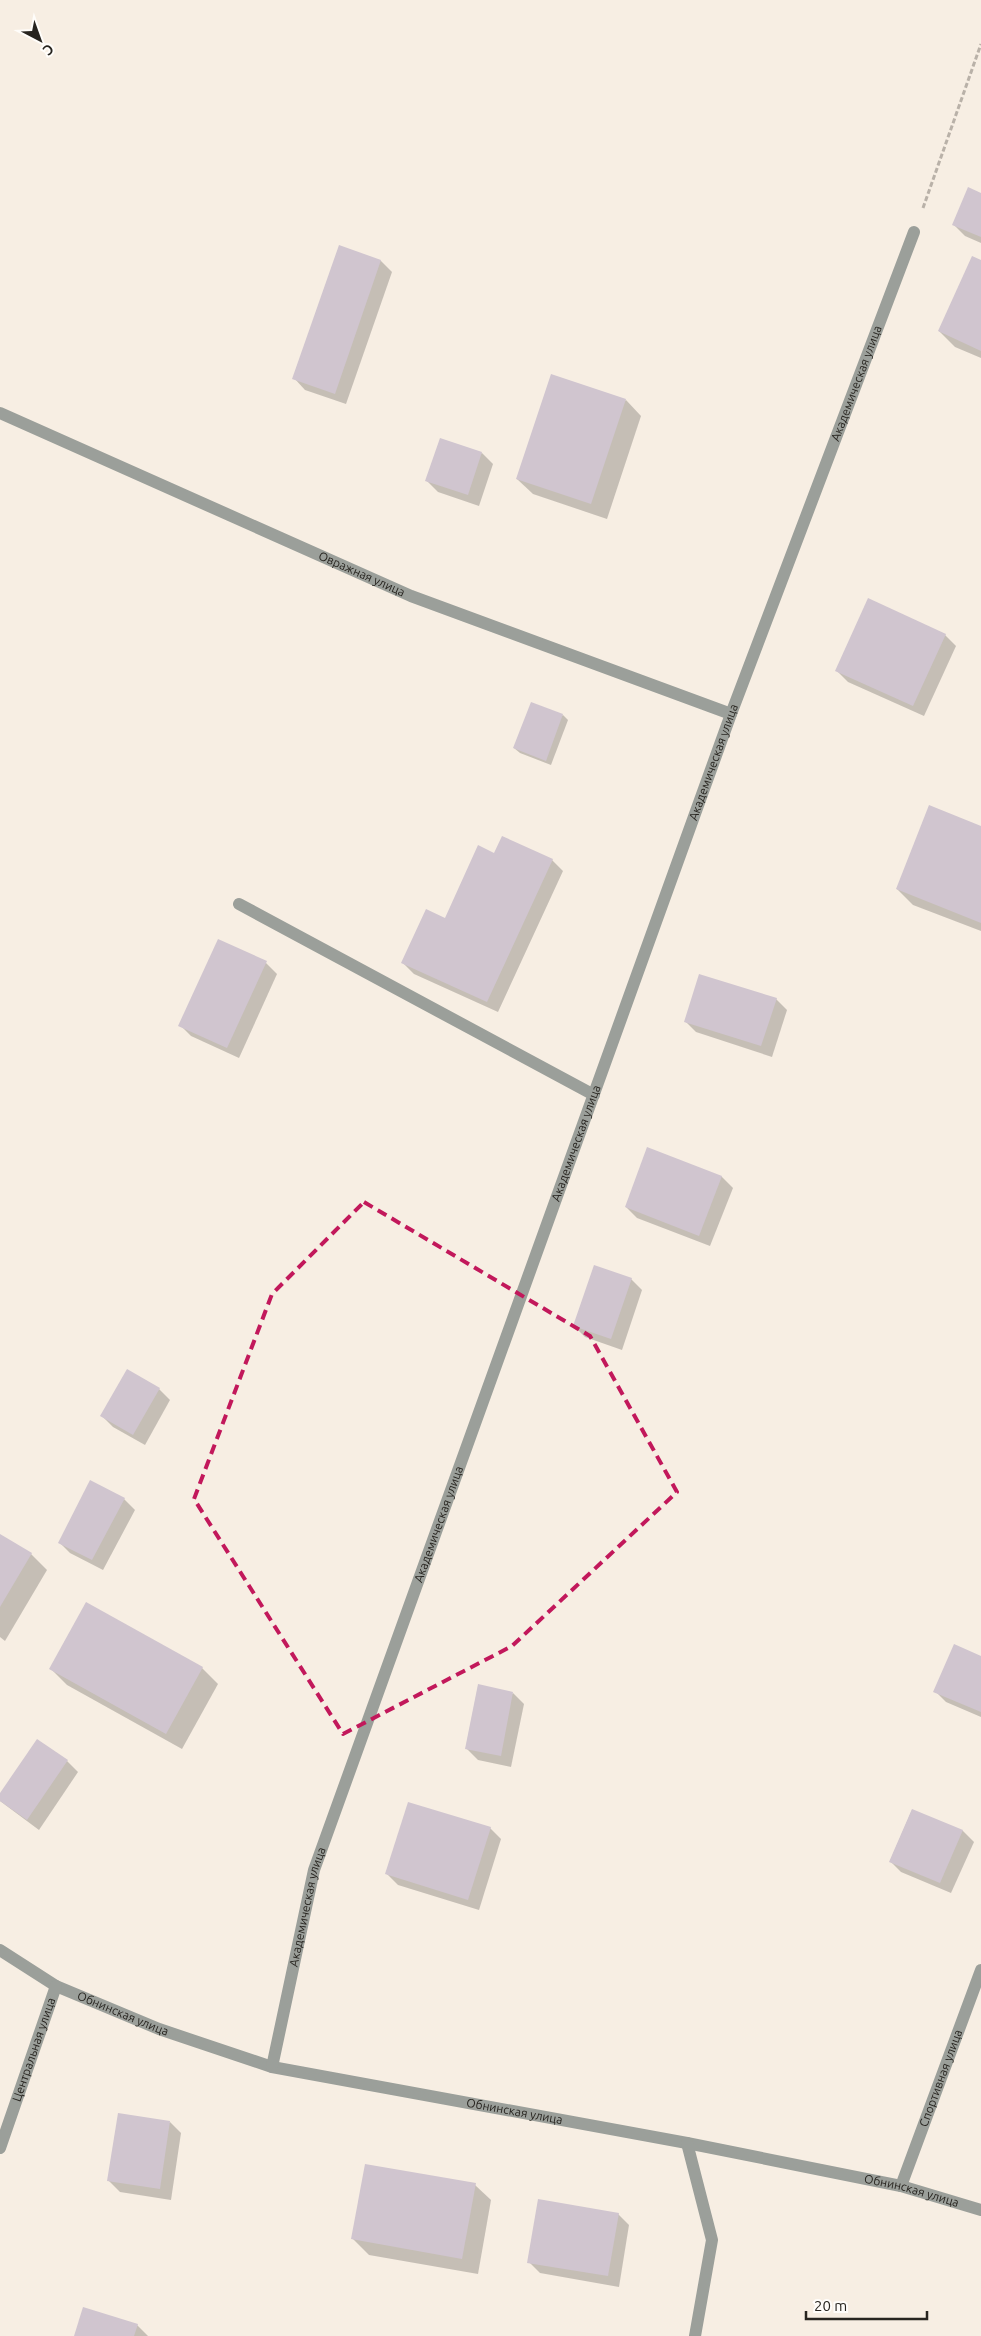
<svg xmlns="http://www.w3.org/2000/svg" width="981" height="2336" viewBox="0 0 981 2336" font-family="Ubuntu,sans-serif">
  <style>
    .shadow { fill: #0003 }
    .building { fill: #d0c5cf }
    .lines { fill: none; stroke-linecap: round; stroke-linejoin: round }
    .path { stroke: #b9b1a8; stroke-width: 3; stroke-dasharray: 5 2.5; stroke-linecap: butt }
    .minor { stroke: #9b9f9a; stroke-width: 12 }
    .marked { fill: none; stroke: #c2185b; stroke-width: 4; stroke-dasharray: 10 6; stroke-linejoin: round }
    .labels { text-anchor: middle; stroke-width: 5; stroke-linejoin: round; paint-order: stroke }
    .street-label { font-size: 12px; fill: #27241f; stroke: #fffdfa }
  </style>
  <rect width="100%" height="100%" fill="#f7eee3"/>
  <g class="shadow">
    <path d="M981,194v49l-16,-7 -11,-11z"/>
    <path d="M340,247l41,14 11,11 -46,132 -41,-14 -11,-12z"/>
    <path d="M981,261v97l-26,-11 -16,-16z"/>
    <path d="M626,400l15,16 -34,103 -74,-25 -16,-15z"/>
    <path d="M482,453l11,11 -14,42 -41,-14 -11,-11z"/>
    <path d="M945,635l11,11 -32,70 -76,-34 -11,-11z"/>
    <path d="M563,715l5,5 -17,45 -31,-12 -6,-5z"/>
    <path d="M981,827v104l-68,-26 -16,-16z"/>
    <path d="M495,854l57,6 11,11 -65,141 -84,-38 -11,-11 43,-44z"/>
    <path d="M219,941l47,22 11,11 -38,84 -48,-22 -11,-11z"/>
    <path d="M776,999l11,11 -15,47 -76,-25 -11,-11z"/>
    <path d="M648,1149l74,28 11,11 -23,58 -73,-28 -11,-11z"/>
    <path d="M631,1279l11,11 -20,60 -37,-13 -11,-11z"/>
    <path d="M128,1371l31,18 11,11 -25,45 -32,-18 -11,-11z"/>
    <path d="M124,1499l11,11 -32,60 -33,-17 -11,-11z"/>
    <path d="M0,1536l31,18 16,16 -42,71 -5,-4z"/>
    <path d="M981,1657v60l-35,-15 -11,-11z"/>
    <path d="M202,1668l16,16 -36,65 -115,-64 -16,-16z"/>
    <path d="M513,1693l11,11 -13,63 -33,-7 -11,-11z"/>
    <path d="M67,1761l11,11 -39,58 -39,-29v-6z"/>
    <path d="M912,1810l51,21 11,11 -23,51 -50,-21 -11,-11z"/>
    <path d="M490,1828l11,11 -22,71 -81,-25 -11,-11z"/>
    <path d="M170,2122l11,11 -10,67 -51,-8 -11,-11z"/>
    <path d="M475,2185l16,15 -13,74 -109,-19 -16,-16z"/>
    <path d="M618,2214l11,11 -10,62 -79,-14 -11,-11z"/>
    <path d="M137,2325l11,11h-73z"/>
  </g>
  <g class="building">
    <path d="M968,187l13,6v44l-29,-12z"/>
    <path d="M339,245l42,15 -46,134 -43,-15z"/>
    <path d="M972,256l9,4v91l-43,-20z"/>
    <path d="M551,374l75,25 -35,105 -75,-25z"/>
    <path d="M440,438l42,14 -14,43 -43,-14z"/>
    <path d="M868,598l78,36 -33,72 -78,-35z"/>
    <path d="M531,702l32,12 -17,47 -33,-13z"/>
    <path d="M929,805l52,21v97l-85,-34z"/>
    <path d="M502,836l51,23 -66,143 -86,-39 25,-54 19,9 33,-73 16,8z"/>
    <path d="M218,939l49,22 -40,87 -49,-22z"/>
    <path d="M699,974l78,24 -16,48 -77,-24z"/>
    <path d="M647,1147l75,29 -23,60 -74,-29z"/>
    <path d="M594,1265l38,13 -21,61 -38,-13z"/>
    <path d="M127,1369l33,19 -27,47 -33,-19z"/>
    <path d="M90,1480l35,18 -33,62 -34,-17z"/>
    <path d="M0,1534l32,19 -32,54z"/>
    <path d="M86,1602l117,65 -37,67 -117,-65z"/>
    <path d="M954,1644l27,12v56l-48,-20z"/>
    <path d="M478,1684l35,8 -12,64 -36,-7z"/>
    <path d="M37,1739l31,21 -41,60 -27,-19v-8z"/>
    <path d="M408,1802l83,25 -23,73 -83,-26z"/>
    <path d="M912,1809l51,21 -23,53 -51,-21z"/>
    <path d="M118,2113l52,8 -10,68 -53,-8z"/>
    <path d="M365,2164l111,19 -14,76 -111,-20z"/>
    <path d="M538,2199l81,14 -11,63 -81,-13z"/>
    <path d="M83,2307l55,17 -4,12h-60z"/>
  </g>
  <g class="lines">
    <path class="path" d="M923,208l58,-164"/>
    <g class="minor">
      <path id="s1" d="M0,413l411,183 320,118"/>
      <path d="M239,904l355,191"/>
      <path id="s2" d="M0,1950l56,36 103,43 113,38 415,76 214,43 80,24"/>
      <path id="s3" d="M272,2067l42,-197 417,-1156 183,-482"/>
      <path d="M687,2143l25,97 -17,96"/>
      <path id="s4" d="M0,2148l56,-162"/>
      <path id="s5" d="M901,2186l80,-216"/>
    </g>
  </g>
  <path class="marked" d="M364,1202l226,134 87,156 -165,154 -169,88 -149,-235 78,-205z"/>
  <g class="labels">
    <g class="street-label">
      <text dy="4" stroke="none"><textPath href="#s3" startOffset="1784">Академическая улица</textPath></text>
      <text dy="4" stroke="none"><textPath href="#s1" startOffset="396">Овражная улица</textPath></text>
      <text dy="4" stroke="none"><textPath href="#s3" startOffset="1379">Академическая улица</textPath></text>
      <text dy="4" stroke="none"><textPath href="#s3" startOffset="974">Академическая улица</textPath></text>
      <text dy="4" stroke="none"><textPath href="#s3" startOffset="569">Академическая улица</textPath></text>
      <text dy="4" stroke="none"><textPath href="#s3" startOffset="164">Академическая улица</textPath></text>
      <text dy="4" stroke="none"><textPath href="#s2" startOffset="139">Обнинская улица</textPath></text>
      <text dy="4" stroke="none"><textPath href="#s4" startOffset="104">Центральная улица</textPath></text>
      <text dy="4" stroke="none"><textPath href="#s5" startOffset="115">Спортивная улица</textPath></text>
      <text dy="4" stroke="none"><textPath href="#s2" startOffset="544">Обнинская улица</textPath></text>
      <text dy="4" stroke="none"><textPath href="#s2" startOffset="949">Обнинская улица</textPath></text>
    </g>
  </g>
  <g transform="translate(40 40) rotate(139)" stroke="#fffdfa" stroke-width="4" paint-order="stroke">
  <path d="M0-4L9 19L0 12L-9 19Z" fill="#27241f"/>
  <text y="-8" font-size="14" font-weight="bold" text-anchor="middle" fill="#27241f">С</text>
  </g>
  <path d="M806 2311v8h121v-8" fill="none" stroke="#27241f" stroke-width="2.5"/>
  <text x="814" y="2311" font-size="15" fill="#27241f" stroke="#fffdfa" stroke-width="4" paint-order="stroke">20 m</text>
</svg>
